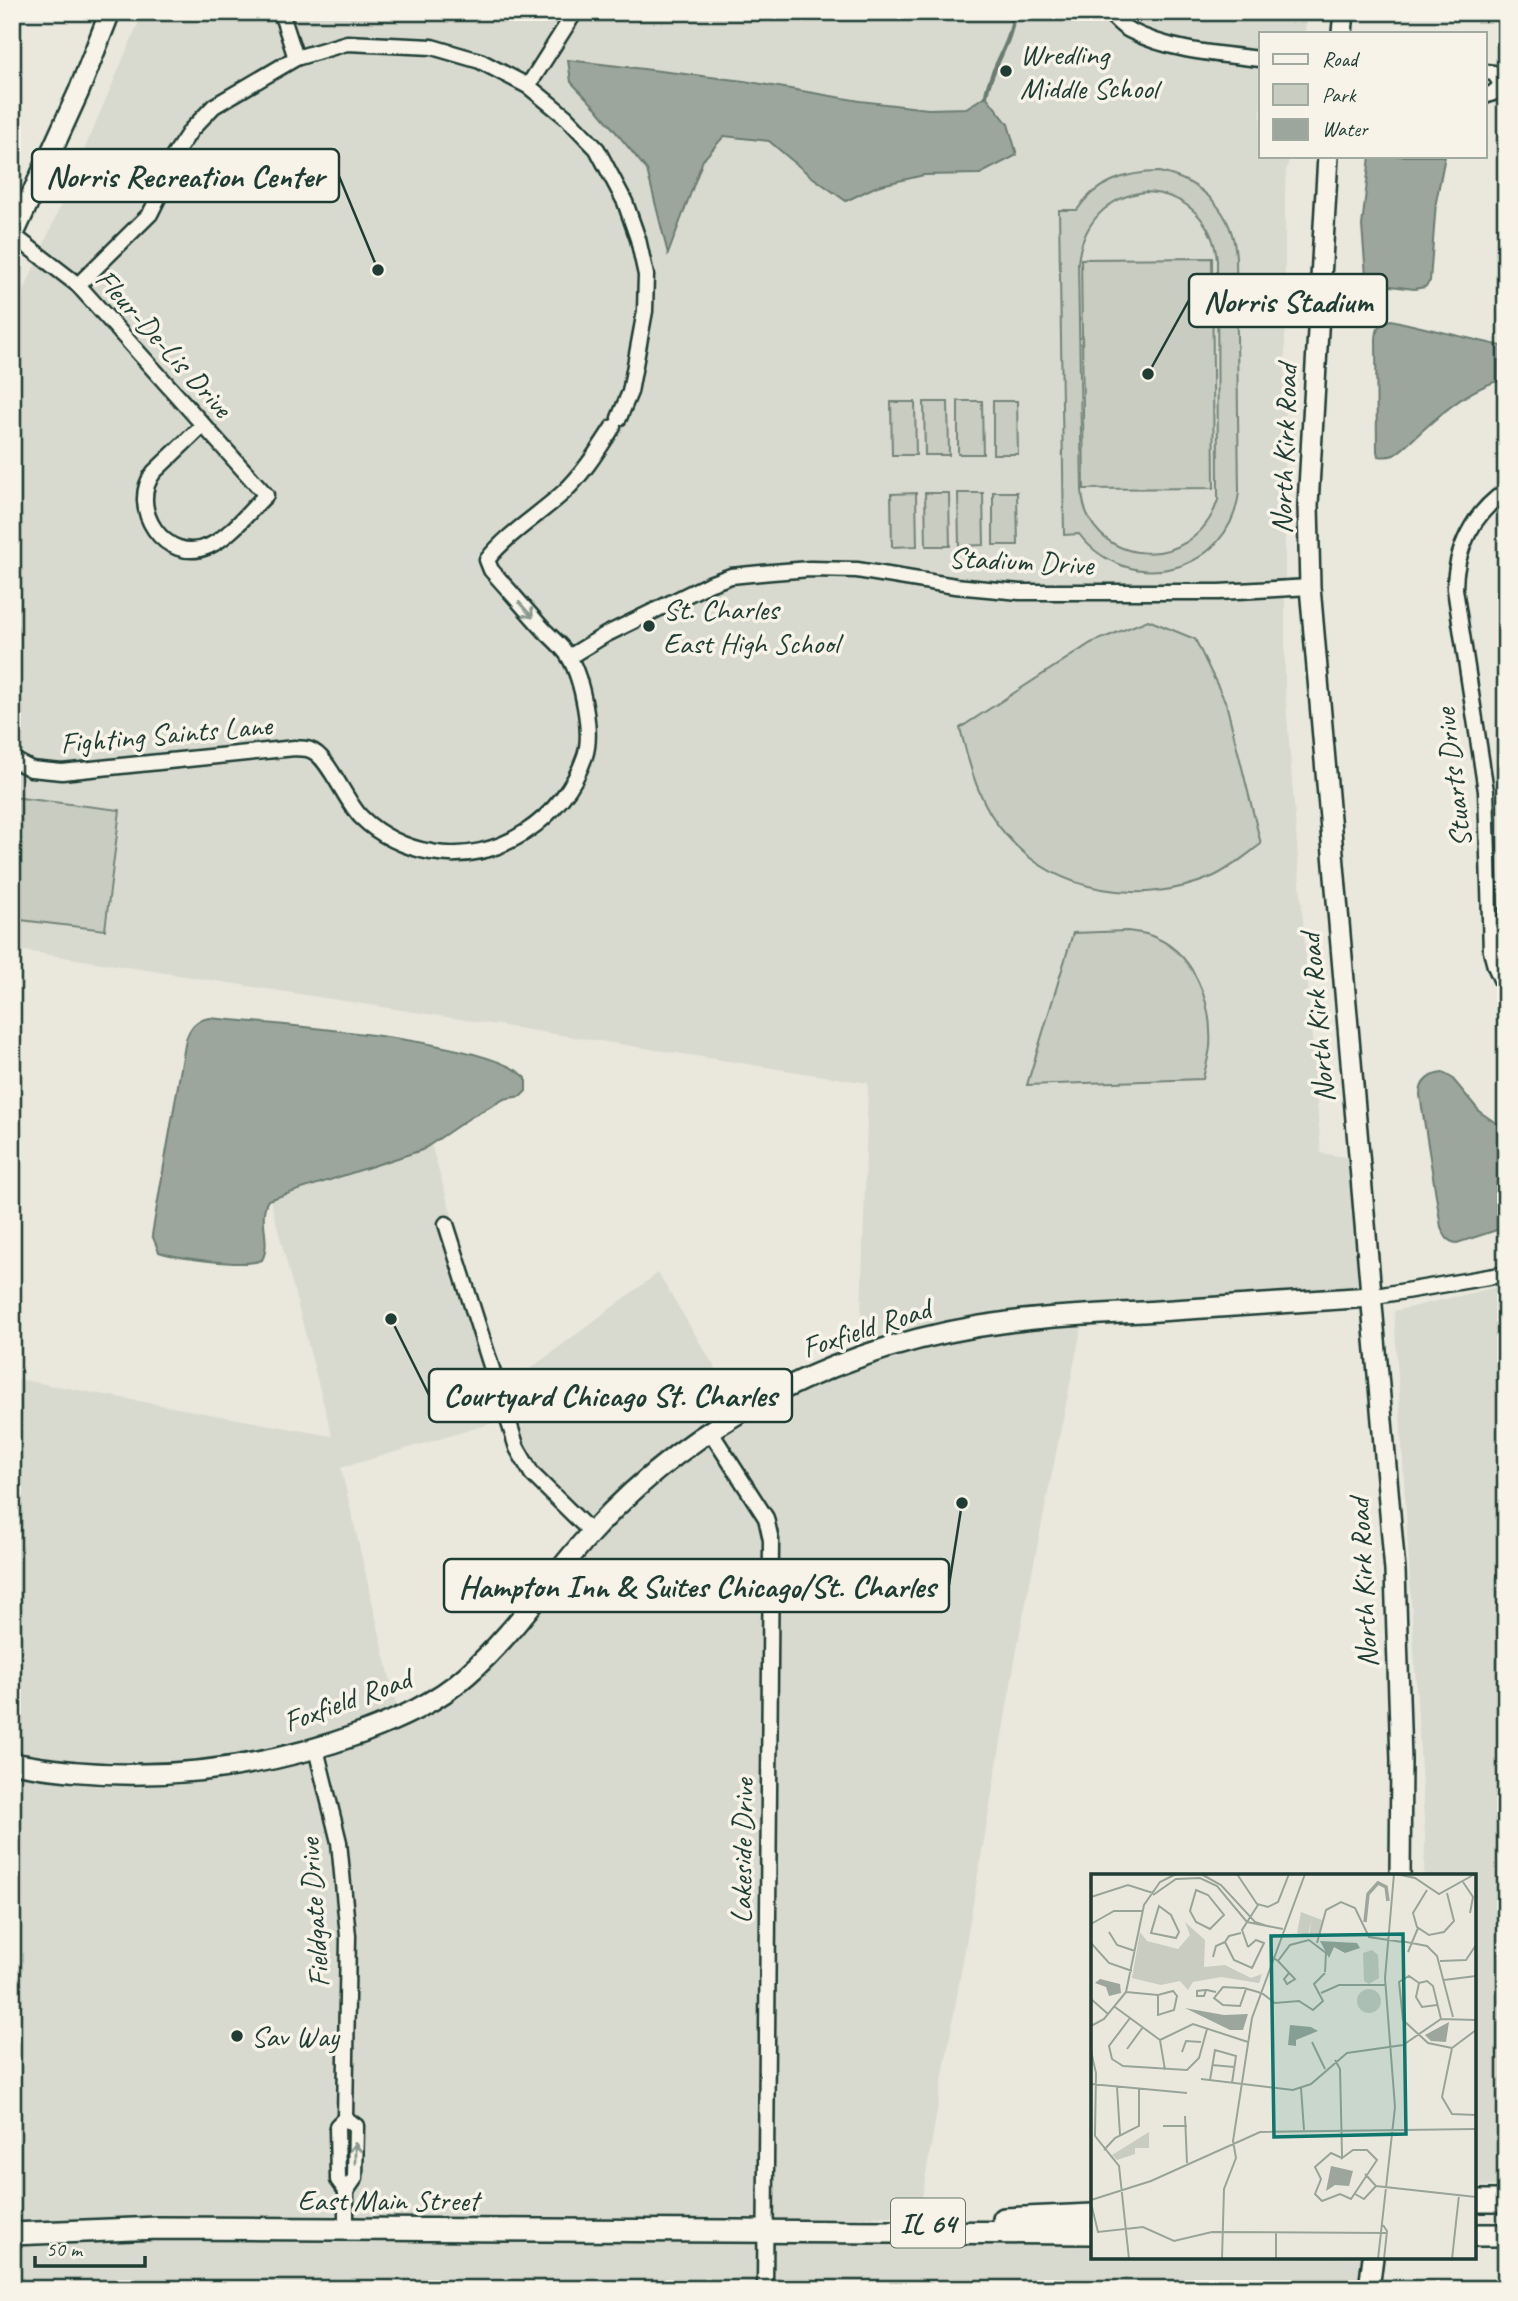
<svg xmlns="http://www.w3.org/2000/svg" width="1518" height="2301" viewBox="0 0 1518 2301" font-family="Caveat,sans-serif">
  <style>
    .built { fill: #d9dacf }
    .green { fill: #c8ccc1; stroke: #74847a; stroke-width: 2; fill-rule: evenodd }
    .water { fill: #9ca69c; stroke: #6a7c72; stroke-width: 2 }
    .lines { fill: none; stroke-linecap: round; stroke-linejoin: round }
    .stream { stroke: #6a7c72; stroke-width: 4.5 }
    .street-casing { stroke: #1f3d34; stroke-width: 19 }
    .secondary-casing { stroke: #1f3d34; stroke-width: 24 }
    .primary-casing { stroke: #1f3d34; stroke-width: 26 }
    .street { stroke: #f7f3e8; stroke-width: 14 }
    .secondary { stroke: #f7f3e8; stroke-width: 19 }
    .primary { stroke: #f7f3e8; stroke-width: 21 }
    .oneway { stroke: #8b988e }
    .poi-dot { fill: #1f3d34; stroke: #f7f3e8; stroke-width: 2.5 }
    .labels { text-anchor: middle; stroke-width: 7; stroke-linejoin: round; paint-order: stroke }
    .shield { fill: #f7f3e8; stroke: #60746a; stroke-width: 2 }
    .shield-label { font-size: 28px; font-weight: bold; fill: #1f3d34 }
    .poi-label { font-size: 30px; fill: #1f3d34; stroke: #f7f3e8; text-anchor: start }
    .street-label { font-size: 30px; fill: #1f3d34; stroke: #f7f3e8 }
    .inset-river { fill: none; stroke: #9ca69c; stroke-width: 3.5 }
    .inset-road { fill: none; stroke: #99a499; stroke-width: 2 }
    .view { fill: #0f766e; fill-opacity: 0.15; stroke: #0f766e; stroke-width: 3.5 }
    .inset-edge { fill: none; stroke: #1f3d34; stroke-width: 3.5 }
    .leader { fill: none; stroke: #1f3d34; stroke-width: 2.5 }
    .callout-dot { fill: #1f3d34; stroke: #f7f3e8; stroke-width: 2.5 }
    .callout { fill: #f7f3e8; stroke: #1f3d34; stroke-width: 2.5 }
    .callout-label { font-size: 32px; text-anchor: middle; font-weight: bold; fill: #1f3d34 }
  </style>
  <rect width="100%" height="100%" fill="#eae8dd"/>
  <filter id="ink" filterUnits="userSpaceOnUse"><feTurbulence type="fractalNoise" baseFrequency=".0143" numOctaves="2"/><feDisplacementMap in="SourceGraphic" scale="14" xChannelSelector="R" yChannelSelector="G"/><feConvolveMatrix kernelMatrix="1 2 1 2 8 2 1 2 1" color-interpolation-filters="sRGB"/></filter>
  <g filter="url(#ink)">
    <g class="built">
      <path d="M143,12h1164l-2,21h-44v123h29l-4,16 -1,20v496l36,465 30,5 9,128 -287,19 -135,17 -78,25 8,-264 -856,-134v-630z"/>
      <path d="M428,1134l75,255 155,-116 79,131 -154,131 -60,-60 -23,-54 -159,47 57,244 -79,30 -73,15 -120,12 -114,-12v-379l320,58 -67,-256z"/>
      <path d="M1506,1285v901l-32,1v-311h-50l1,-38 -31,-527z"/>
      <path d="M1083,1320l-63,312 -101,583 -147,5 -9,-538 -5,541 -405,1 1,-336 -8,-53 -18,-81 95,-38 56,-39 158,-183 81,-61 93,-52 89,-32 118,-22z"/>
      <path d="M312,1755l20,86 8,88 1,293 -329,6v-456l39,7 126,4z"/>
      <path d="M213,2237l880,4v16h271l-5,32h-1347v-46z"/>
    </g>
    <g class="green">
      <path d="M1159,172c44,9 74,39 77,85l3,235c-9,82 -111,106 -160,42l-15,1 -5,-325h18c18,-28 50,-38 82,-38zM1146,192c39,2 67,28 71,68l1,240c-25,78 -133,65 -136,-10l-4,-227c4,-39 29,-67 68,-71z"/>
      <path d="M1212,258l2,230 -130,1 -3,-230z"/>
      <path d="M958,401h24l1,53h-25z"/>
      <path d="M993,401h24l1,53h-25z"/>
      <path d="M891,402h24l1,53h-24z"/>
      <path d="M924,402h24l1,53h-24z"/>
      <path d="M993,492h24l1,53h-25z"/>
      <path d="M916,493l1,53 -25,1 -1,-53z"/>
      <path d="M925,493h24l1,53h-24z"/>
      <path d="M958,493h25l1,52 -25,1z"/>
      <path d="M1148,620l47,19 31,64 35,141c-16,12 -31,25 -49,33 -69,29 -156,17 -206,-42 -28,-32 -36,-68 -46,-107l131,-85z"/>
      <path d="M12,797l108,13 -15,120 -93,-11z"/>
      <path d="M1127,931c7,1 15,1 22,4 45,15 64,68 61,112 -1,10 -5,21 -7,32l-176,6 46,-152z"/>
    </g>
    <g class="water">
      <path d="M568,60l176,21 116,20 68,8 38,-1 20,-12 22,28 9,31 -37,19 -56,1 -47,11 -31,15 -38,-27 -39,-33 -45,-5 -21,24 -35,94 -21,-84 -50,-61 -26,-27z"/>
      <path d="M1370,156h75l-9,46 -6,79 -5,6 -11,2 -39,-5 -9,-8 -4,-50z"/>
      <path d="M1391,320l115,27v32c-31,6 -60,30 -83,51 -9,8 -19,19 -29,25 -6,2 -10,2 -16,1l-1,-5 -1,-112c1,-13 3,-16 15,-19z"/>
      <path d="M210,1018c60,6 280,21 316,60v13l-5,5 -17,3 -33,18 -49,33 -154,50c-11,18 4,42 -6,60 -18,8 -84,-2 -103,-8l-7,-17 34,-196c5,-13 9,-19 24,-21z"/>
      <path d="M1443,1073l9,5 28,34 26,18v97l-49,16c-10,-1 -12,-7 -16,-16l-21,-132c0,-14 10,-21 23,-22z"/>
    </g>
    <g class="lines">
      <path class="stream" d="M986,96c4,-29 28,-54 27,-84"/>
      <defs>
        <g id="street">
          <path d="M281,12l15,46"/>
          <path d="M1108,12c7,6 13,14 21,18 40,21 87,24 132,29"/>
          <path d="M1485,72l9,1 8,12h4"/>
          <path d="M528,86l47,-74"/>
          <path d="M1485,96l8,-3 9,-8"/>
          <path d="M13,235l65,50 188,210c-17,16 -35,41 -57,51 -44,20 -82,-39 -55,-74l49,-47"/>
          <path d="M78,285l72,-71 10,-20 11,-34 20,-30 23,-24 82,-48 51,-15 85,4 48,14 48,25 10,8 28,23 31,32 28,53 13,37 8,36 -1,36 -15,81 -11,26"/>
          <path d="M1506,491c-33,22 -51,59 -51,98l31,202 5,160 4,15 11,25"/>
          <path d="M569,657l36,-22 104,-51 22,-8 41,-4 38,-3 47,1 98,16 65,6h199l91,-5"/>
          <path d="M12,759l19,10 31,3 233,-24c4,1 11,0 15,2 18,5 35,51 51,67 18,18 45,31 70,35 67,13 133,-34 154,-96 8,-24 -3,-77 -16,-99 -6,-10 -17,-19 -25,-27 -18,-20 -35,-40 -53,-60l-4,-10c21,-27 52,-45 77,-68 20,-19 34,-42 49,-65"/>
          <path d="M446,1224l71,224 15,26 60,59"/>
          <path d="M1370,1297l136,-23"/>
          <path d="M710,1431l56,87 5,22 -6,749"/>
          <path d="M316,1749l23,93 9,94 -3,182 -8,8 1,54 8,11v39"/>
          <path d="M345,2118l11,8 -1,52 -9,13"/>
        </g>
        <g id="secondary">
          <path d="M1342,33l2,-21"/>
          <path d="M1328,156l-20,349 2,82 85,984 6,189 -1,116"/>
          <path d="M12,238l67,-147 31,-79"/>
          <path d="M12,1763c118,22 237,11 350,-30 37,-14 75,-31 105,-58 47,-41 82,-96 124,-142 53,-58 117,-106 186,-141 72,-36 151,-60 231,-70 49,-7 100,-8 150,-11 71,-5 141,-9 212,-14"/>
          <path d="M1369,2289l4,-32"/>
        </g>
        <g id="primary">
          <path d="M1474,2201h32"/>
          <path d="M1004,2219l89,-4"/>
          <path d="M12,2234l146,-6 935,5"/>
          <path d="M1474,2235h32"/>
        </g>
      </defs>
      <use href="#street" class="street-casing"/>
      <use href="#secondary" class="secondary-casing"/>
      <use href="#primary" class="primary-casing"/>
      <use href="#street" class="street"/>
      <use href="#secondary" class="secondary"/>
      <use href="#primary" class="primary"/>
    </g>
    <defs><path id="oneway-shaft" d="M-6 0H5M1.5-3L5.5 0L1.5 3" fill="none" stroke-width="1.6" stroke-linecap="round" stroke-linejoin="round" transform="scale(1.75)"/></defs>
    <g class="oneway">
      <use href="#oneway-shaft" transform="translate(526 610) rotate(48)"/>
      <use href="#oneway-shaft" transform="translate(355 2153) rotate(-90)"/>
    </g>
  </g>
  <g class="poi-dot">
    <circle cx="1006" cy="71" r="7"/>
    <circle cx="649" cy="626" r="7"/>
    <circle cx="237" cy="2036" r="7"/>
  </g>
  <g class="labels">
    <rect class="shield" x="891" y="2198.5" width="74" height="49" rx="5"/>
    <g class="shield-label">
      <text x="928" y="2233">IL 64</text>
    </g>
    <g class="poi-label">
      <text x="1020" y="64">Wredling<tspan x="1020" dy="34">Middle School</tspan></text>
      <text x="663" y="619">St. Charles<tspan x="663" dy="34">East High School</tspan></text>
      <text x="251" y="2046">Sav Way</text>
    </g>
    <g class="street-label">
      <text transform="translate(164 343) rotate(48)" y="10">Fleur-De-Lis Drive</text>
      <text transform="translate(1284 449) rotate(-88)" y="10">North Kirk Road</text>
      <text transform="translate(1021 561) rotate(3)" y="10">Stadium Drive</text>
      <text transform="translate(166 734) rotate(-5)" y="10">Fighting Saints Lane</text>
      <text transform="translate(1453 778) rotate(-97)" y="10">Stuarts Drive</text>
      <text transform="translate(1317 1018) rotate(-95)" y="10">North Kirk Road</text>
      <text transform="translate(866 1328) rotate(-18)" y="10">Foxfield Road</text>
      <text transform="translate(1363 1583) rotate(-93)" y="10">North Kirk Road</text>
      <text transform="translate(347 1700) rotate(-20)" y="10">Foxfield Road</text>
      <text transform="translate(742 1851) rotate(-89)" y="10">Lakeside Drive</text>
      <text transform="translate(314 1913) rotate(-94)" y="10">Fieldgate Drive</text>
      <text x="388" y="2210">East Main Street</text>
    </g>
  </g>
  <g transform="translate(1091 1874)">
    <rect width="385" height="385" fill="#eae8dd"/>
    <path d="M210,38l21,8 -3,17 -10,-2 3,-17 -4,17 -11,-2zM94,48l20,18 -1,27 21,-2 26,13 11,-4 -3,9 -38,-6 -28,5 -5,8 -8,-9 -19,4 -29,-7 8,-46 7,9 31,8 12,-14zM281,76l6,5 1,23 -10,6 -5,-3 -1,-28zM266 127a12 12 0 1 1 24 0a12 12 0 1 1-24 0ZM58,258v16h-14v6l-18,6 -5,-5z" fill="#c8ccc1"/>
    <path d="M229,67l37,2 3,5 -15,5 -11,-6 -5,11zM9,105l20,5 1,9 -12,3 -3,-9 -11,-4zM94,134l39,7 24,-1 -5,16h-13zM358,148l-3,20 -15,-1 -6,-6zM199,151l21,2 7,4 -22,9v6l-8,-1zM240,292l22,5 -4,15 -14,-1 -9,6z" fill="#9ca69c"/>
    <path class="inset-river" d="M274,48l3,-28 10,-11 8,4 2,14"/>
    <path class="inset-road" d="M110,0l20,11 34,37 12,4M146,0l20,30 11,3 10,-5 11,-28M305,0l19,4 24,16 36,-20M372,8l10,15 -3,16M105,16l12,5 16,20 -14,14 -14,-7 -6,-11zM336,16l-14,23 4,14 12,8 15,-3 10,-11 -7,-28M62,21l23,-16 24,-1 17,8 30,36 36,7M0,23l37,-12 25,8M68,32l12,9 8,17 -3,6 -25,-5zM0,50l23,-13h28M18,58l8,13 18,6M150,59l-12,3 -4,6 9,18 18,8 12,-25 -8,-3 -8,7M310,67l26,5 10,10 16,61M0,69l18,20 23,8M226,69l9,-33 15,-8 14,6 14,29 33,5M157,73l-6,-17 16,-25M317,78l10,-24M122,83l3,-11 9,-4M181,83l6,4 17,18 -8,5 -3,-5 5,-6M187,87l12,-16 19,-5 17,13 -1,19M349,87l26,-1 10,-15M353,106l32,-4M328,109l-10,-7 -10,6 4,38 25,23 24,5M328,109l8,-2 6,5 8,33M328,109l-3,14 6,10 15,-2M155,115l-6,17 -17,-1 -9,-7 9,-11 18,1h3l14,4 5,2 12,9 24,-2 14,9 10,-9 -9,-17 11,-11M115,116l-2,6h-7v-5l8,-1h2l9,2M35,118l32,3 15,-4 4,5 -3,14 -16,5v-20M230,119l18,-8h47M0,125l17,15M24,133l45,33 5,30M39,144l-21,28 3,13 11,7 64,4 12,-12 8,-29M0,152l13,-7 22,-27 18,-87 16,-23 16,-8M385,156l-24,18 -10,49 10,17 24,1M69,166l33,-16 55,18M221,168l13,27M36,175l16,-22M0,177l5,22 -1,63 24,30 10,93M91,178l4,-11 15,1M244,186l5,9 2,85M121,191l22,2M110,205l92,11 18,-6 36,-31 56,-8 38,-26 35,1M119,206l5,-30 21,6 -4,27M0,210l96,9M26,213l3,48M210,214l3,42M94,242l2,47M72,252h24M13,276l11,-12 24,-12v-37M251,284l-11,-5 -16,14 6,12 -6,15 7,7 18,-7 11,5 26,-39 -10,-10h-14l-11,8v-4M274,300l11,12 100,11M264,320l9,5 12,-13M0,326l60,-19 109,-49 216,-3M0,329l7,29 45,-5 31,14 38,-9 175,1M292,351l4,6 -3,28M185,358v27M131,385l2,-70 12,-31 -3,-17 19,-123 53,-144M287,385l17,-152 -10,-129 9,-104M361,385l7,-64"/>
    <path class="view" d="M312,60l3,200 -132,3 -3,-201z"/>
    <rect width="385" height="385" class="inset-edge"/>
  </g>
  <path class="leader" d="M378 270L339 176M1148 374L1189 300M391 1319L429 1395M962 1503L949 1585"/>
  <g class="callout-dot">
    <circle cx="378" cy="270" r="7"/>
    <circle cx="1148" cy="374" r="7"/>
    <circle cx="391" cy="1319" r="7"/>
    <circle cx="962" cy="1503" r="7"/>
  </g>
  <g class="callout">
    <rect x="32" y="149" width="307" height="53" rx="7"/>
    <rect x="1189" y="274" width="198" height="53" rx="7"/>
    <rect x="429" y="1369" width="363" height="53" rx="7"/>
    <rect x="444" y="1559" width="505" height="53" rx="7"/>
  </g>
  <g class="callout-label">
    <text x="185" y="187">Norris Recreation Center</text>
    <text x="1288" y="312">Norris Stadium</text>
    <text x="610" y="1406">Courtyard Chicago St. Charles</text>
    <text x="697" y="1597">Hampton Inn &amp; Suites Chicago/St. Charles</text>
  </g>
  <rect width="1518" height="2301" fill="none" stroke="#f7f3e8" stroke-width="42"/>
  <rect x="21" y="21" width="1476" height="2259" fill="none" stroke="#1f3d34" stroke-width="2.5" filter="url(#ink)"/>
  <rect x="1259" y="32" width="228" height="126" fill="#f7f3e8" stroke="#a1aaa0" stroke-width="2"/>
  <rect x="1273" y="54" width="35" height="10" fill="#f7f3e8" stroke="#a1aaa0" stroke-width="2"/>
  <text x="1322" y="66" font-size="21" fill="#1f3d34">Road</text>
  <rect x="1273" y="84" width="35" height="21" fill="#c8ccc1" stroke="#a1aaa0" stroke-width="2"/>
  <text x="1322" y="102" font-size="21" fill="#1f3d34">Park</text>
  <rect x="1273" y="119" width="35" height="21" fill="#9ca69c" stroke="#a1aaa0" stroke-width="2"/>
  <text x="1322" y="136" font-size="21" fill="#1f3d34">Water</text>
  <path d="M35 2256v10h110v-10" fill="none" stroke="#1f3d34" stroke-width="3.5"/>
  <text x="46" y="2256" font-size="21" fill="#1f3d34" stroke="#f7f3e8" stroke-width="5" paint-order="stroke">50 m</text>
</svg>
